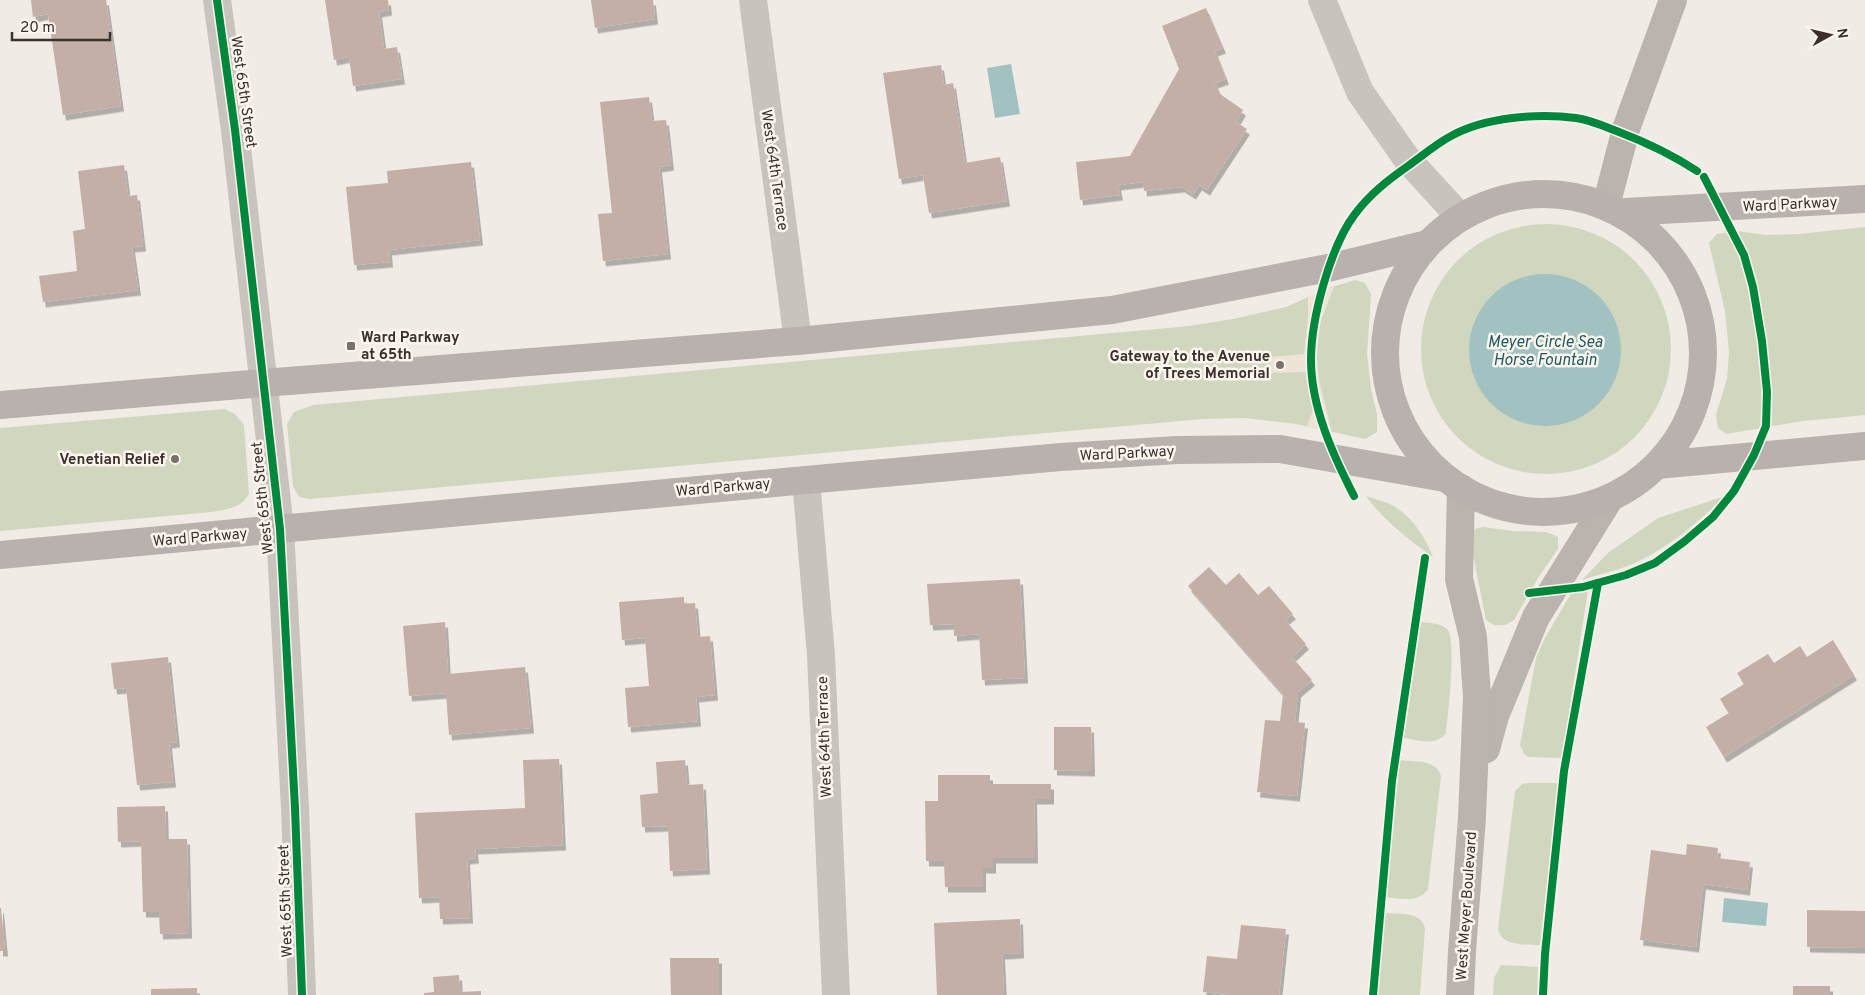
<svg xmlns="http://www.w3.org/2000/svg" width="1865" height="995" viewBox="0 0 1865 995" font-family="Overpass,sans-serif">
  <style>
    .green { fill: #d1d6bf }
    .plaza { fill: #eee3d5 }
    .water { fill: #a1c2c1 }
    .building { fill: #c3afa7; filter: url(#shadow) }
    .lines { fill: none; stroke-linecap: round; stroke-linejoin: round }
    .street { stroke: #c9c3be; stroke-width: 28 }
    .secondary { stroke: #bab3ae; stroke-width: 28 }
    .primary { stroke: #b8b1ad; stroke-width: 28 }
    .cycleway-casing { stroke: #fbf5ee; stroke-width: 11 }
    .cycleway { stroke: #00873e; stroke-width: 8 }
    .poi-dot { fill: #7a716c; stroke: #fbf5ee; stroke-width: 2 }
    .labels { text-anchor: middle; stroke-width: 5; stroke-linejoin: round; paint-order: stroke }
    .street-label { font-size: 15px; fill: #3b302b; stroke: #fbf5ee }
    .poi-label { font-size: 15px; font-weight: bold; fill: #3b302b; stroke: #fbf5ee; text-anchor: end }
    .water-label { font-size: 16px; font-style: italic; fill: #1f5a5e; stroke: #fbf5ee }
  </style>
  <defs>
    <filter id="shadow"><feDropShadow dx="3" dy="5.5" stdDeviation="0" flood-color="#0004"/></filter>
  </defs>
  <rect width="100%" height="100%" fill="#f0ebe5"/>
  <g class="green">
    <circle cx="1546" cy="349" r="125"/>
    <path d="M1865,227v188l-62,6 -77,13 -8,-6 -2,-13 11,-36 2,-27 -4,-41 -16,-68 8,-9 20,-3 29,4 33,-1z"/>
    <path d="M1355,280l10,3 6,11 -4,60 4,35 6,25v18l-12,7 -69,-15 -51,-6 -42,1 -893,80 -11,-2 -6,-11 -6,-62 7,-12 19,-7 877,-79 43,-7 53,-12 43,-19z"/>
    <path d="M225,409l10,5 9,11 5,69c-8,14 -21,15 -37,18l-212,19v-103z"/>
    <path d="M1366,496c8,3 18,5 26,9 19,10 34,33 41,52 -25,-18 -49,-36 -67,-61z"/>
    <path d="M1725,496c-27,26 -54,50 -88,66 -17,8 -37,12 -55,18l26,-27 50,-35z"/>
    <path d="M1483,527l30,4 33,1 12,5v12l-20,29 -24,42 -9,5h-11l-8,-5 -16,-80 5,-11z"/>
    <path d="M1588,590l-26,168 -34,-1 -4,-3 -4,-9 16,-87 9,-20 27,-46z"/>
    <path d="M1421,622c8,1 20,1 26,7 10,11 1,86 -1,104 -10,14 -28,7 -42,5z"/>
    <path d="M1400,760c15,2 36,-1 41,16l-13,113c-10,15 -29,9 -44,8z"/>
    <path d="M1528,783h30l-18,162c-15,-1 -38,2 -42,-16l17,-138 7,-7z"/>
    <path d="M1384,913c14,1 37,-2 41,15l-5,67h-42z"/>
    <path d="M1501,965l37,2 -1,28h-44l1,-17z"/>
  </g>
  <path class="plaza" d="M1334,286l-13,35 -3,19 -1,20 2,20 13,52 -25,-6 6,-16 -8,-38 -34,1 -1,-16 34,-3 4,-39v-18z"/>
  <g class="water">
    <path d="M1011,64l9,50 -25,4 -8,-50z"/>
    <circle cx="1545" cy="350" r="76"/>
    <path d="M1724,898l44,5 -2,23 -44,-4z"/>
  </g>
  <g class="building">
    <path d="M31,0h75l15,106 -58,9 -15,-101 -15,3z"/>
    <path d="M325,0h63l1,10 -10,2 5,37 13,-2 5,32 -49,7 -4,-29 -15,3z"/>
    <path d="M591,0h62l2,19 -60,9z"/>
    <path d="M1206,8l17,40 -8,3 11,28 -11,4 5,11 23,16 -7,12 11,7 -40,61 -8,-5 -6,9 -11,-7 -38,4 -1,-9 -25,3 2,10 -40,5 -4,-38 54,-6 49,-87 -17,-43z"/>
    <path d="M941,65l3,20 9,-2 12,80 35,-6 7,44 -78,12 -6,-38 -24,4 -16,-106z"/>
    <path d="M649,97l3,24 14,-1 5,45 -12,2 9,87 -65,7 -5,-47 14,-1 -12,-111z"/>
    <path d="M471,162l9,78 -91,10 1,12 -36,3 -8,-78 42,-4 -1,-12z"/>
    <path d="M124,165l4,31 9,-1 6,51 -11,1 6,43 -95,12 -4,-26 38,-5 -4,-40 12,-2 -7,-58z"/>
    <path d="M1209,567l17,18 13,-12 19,22 11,-9 24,28 -8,6 21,24 -14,13 20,23 -14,12 -3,30 10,1 -8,73 -40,-4 8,-72 15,1 3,-27 -95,-108z"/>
    <path d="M1020,579l5,99 -43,2 -3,-46 -25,2v-12l-24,1 -3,-41z"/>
    <path d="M684,597v7l11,-1 3,34 12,-1 5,59 -19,2 2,24 -70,6 -3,-39 24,-2 -4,-48 -23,2 -3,-38z"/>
    <path d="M445,622l3,52 77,-7 6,61 -82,7 -3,-42 -37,3 -6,-70z"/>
    <path d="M1833,640l21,35 -130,82 -18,-30 23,-14 -9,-14 24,-15 -7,-11 31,-19 6,9 26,-17 7,11z"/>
    <path d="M168,657l9,85 -8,1 4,39 -36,3 -11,-97 -12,1 -3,-26z"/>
    <path d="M1054,727h37l1,44 -38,-1z"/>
    <path d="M559,759l4,86 -88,4 1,9 -9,1 3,59 -30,1 -1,-22 -20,1 -4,-85 110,-5 -2,-48z"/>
    <path d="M685,760l2,25 16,-1 4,85 -37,2 -2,-45 -26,1 -2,-32 18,-2 -2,-31z"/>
    <path d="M938,775h52v9h61v15h-17l1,59h-42v10h-10v19h-38l-1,-26h-18l-1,-60h13z"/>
    <path d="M165,806l1,33h21l2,94 -29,1 -1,-22h-16l-2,-71 -23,1 -1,-35z"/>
    <path d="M1687,844l31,4 -1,10 33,4 -3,28 -44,-6 -7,63 -56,-7 11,-90 35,5z"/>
    <path d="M0,908h1l4,43h-5z"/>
    <path d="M1807,910l58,1v37l-58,-1z"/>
    <path d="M1020,919l1,34 -19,1 2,41h-67l-3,-72z"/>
    <path d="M1241,925l45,4 -7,66h-51l-25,-3 4,-36 30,3z"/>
    <path d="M670,958h49v37h-48z"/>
    <path d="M459,975l1,17 21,-1v4h-57v-2l10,-1 -1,-15z"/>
    <rect x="1793" y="986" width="37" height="9"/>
    <path d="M197,988v7h-46v-6z"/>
  </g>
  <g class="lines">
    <g class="street">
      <path d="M217,0l18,130 45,399 15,279 7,187"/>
      <path d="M753,0l45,341"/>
      <path d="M1322,0l38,92 47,67 53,58"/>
      <path d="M806,480l15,175 15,340"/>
    </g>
    <g class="secondary">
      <path d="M1606,206l20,-77 47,-129"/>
      <path d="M1486,749l9,-33 41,-99 74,-119"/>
      <path d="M1460,995l2,-44 10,-134 5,-120 -4,-60 -14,-58 2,-91"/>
    </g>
    <g class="primary">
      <circle cx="1544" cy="353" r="159"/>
      <path d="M1625,212l240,-13"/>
      <path d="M0,405l263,-22 535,-42 314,-31 216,-42 99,-24"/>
      <path d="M1657,465l208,-19"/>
      <path d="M0,555l806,-75 255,-23 117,-7 102,-1 165,29"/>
    </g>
    <defs>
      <g id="cycleway">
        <path d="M217,0l18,130 45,399 15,279 7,187"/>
        <path d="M1354,496c-21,-41 -43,-89 -43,-136 0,-41 19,-113 44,-146 15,-20 33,-34 53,-48 14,-10 28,-22 43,-30 34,-19 88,-23 125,-18 15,2 30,9 43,14 29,11 52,22 78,39"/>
        <path d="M1529,593l54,-6 43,-12 29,-12 30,-22 28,-24 21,-26 20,-36 12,-29 1,-34 -5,-51 -9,-54 -9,-32 -40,-78"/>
        <path d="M1373,995l19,-214 33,-223"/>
        <path d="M1543,995l2,-41 19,-183 34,-188"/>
      </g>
    </defs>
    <use href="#cycleway" class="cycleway-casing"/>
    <use href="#cycleway" class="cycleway"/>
  </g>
  <g class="poi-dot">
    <rect x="346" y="341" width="10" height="10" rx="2.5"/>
    <circle cx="1280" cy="365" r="5"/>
    <circle cx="175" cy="459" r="5"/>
  </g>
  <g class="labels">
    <g class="street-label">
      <text transform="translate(244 92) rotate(82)" y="5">West 65th Street</text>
      <text transform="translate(775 170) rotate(82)" y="5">West 64th Terrace</text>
      <text transform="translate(1790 204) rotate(-3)" y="5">Ward Parkway</text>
      <text transform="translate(1127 453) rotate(-3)" y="5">Ward Parkway</text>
      <text transform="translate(723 487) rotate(-5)" y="5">Ward Parkway</text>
      <text transform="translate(262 498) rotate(-96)" y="5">West 65th Street</text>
      <text transform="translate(200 537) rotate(-5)" y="5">Ward Parkway</text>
      <text transform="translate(824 737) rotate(-92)" y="5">West 64th Terrace</text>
      <text transform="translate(285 901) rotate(-92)" y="5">West 65th Street</text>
      <text transform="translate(1466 906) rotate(-86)" y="5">West Meyer Boulevard</text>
    </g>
    <g class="poi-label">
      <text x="361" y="342" text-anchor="start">Ward Parkway<tspan x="361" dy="17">at 65th</tspan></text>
      <text x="1270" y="361">Gateway to the Avenue<tspan x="1270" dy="17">of Trees Memorial</tspan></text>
      <text x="165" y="464">Venetian Relief</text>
    </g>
    <g class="water-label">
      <text x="1545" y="347">Meyer Circle Sea<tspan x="1545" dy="18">Horse Fountain</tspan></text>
    </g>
  </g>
  <g transform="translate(1830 35) rotate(82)" stroke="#fbf5ee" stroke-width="4" paint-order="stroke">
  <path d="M0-4L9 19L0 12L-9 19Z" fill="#3b302b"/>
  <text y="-8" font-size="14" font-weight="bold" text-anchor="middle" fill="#3b302b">N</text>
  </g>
  <path d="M12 32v8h98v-8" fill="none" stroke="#3b302b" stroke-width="2.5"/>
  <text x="20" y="32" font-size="15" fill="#3b302b" stroke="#fbf5ee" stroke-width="4" paint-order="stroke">20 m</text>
</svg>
